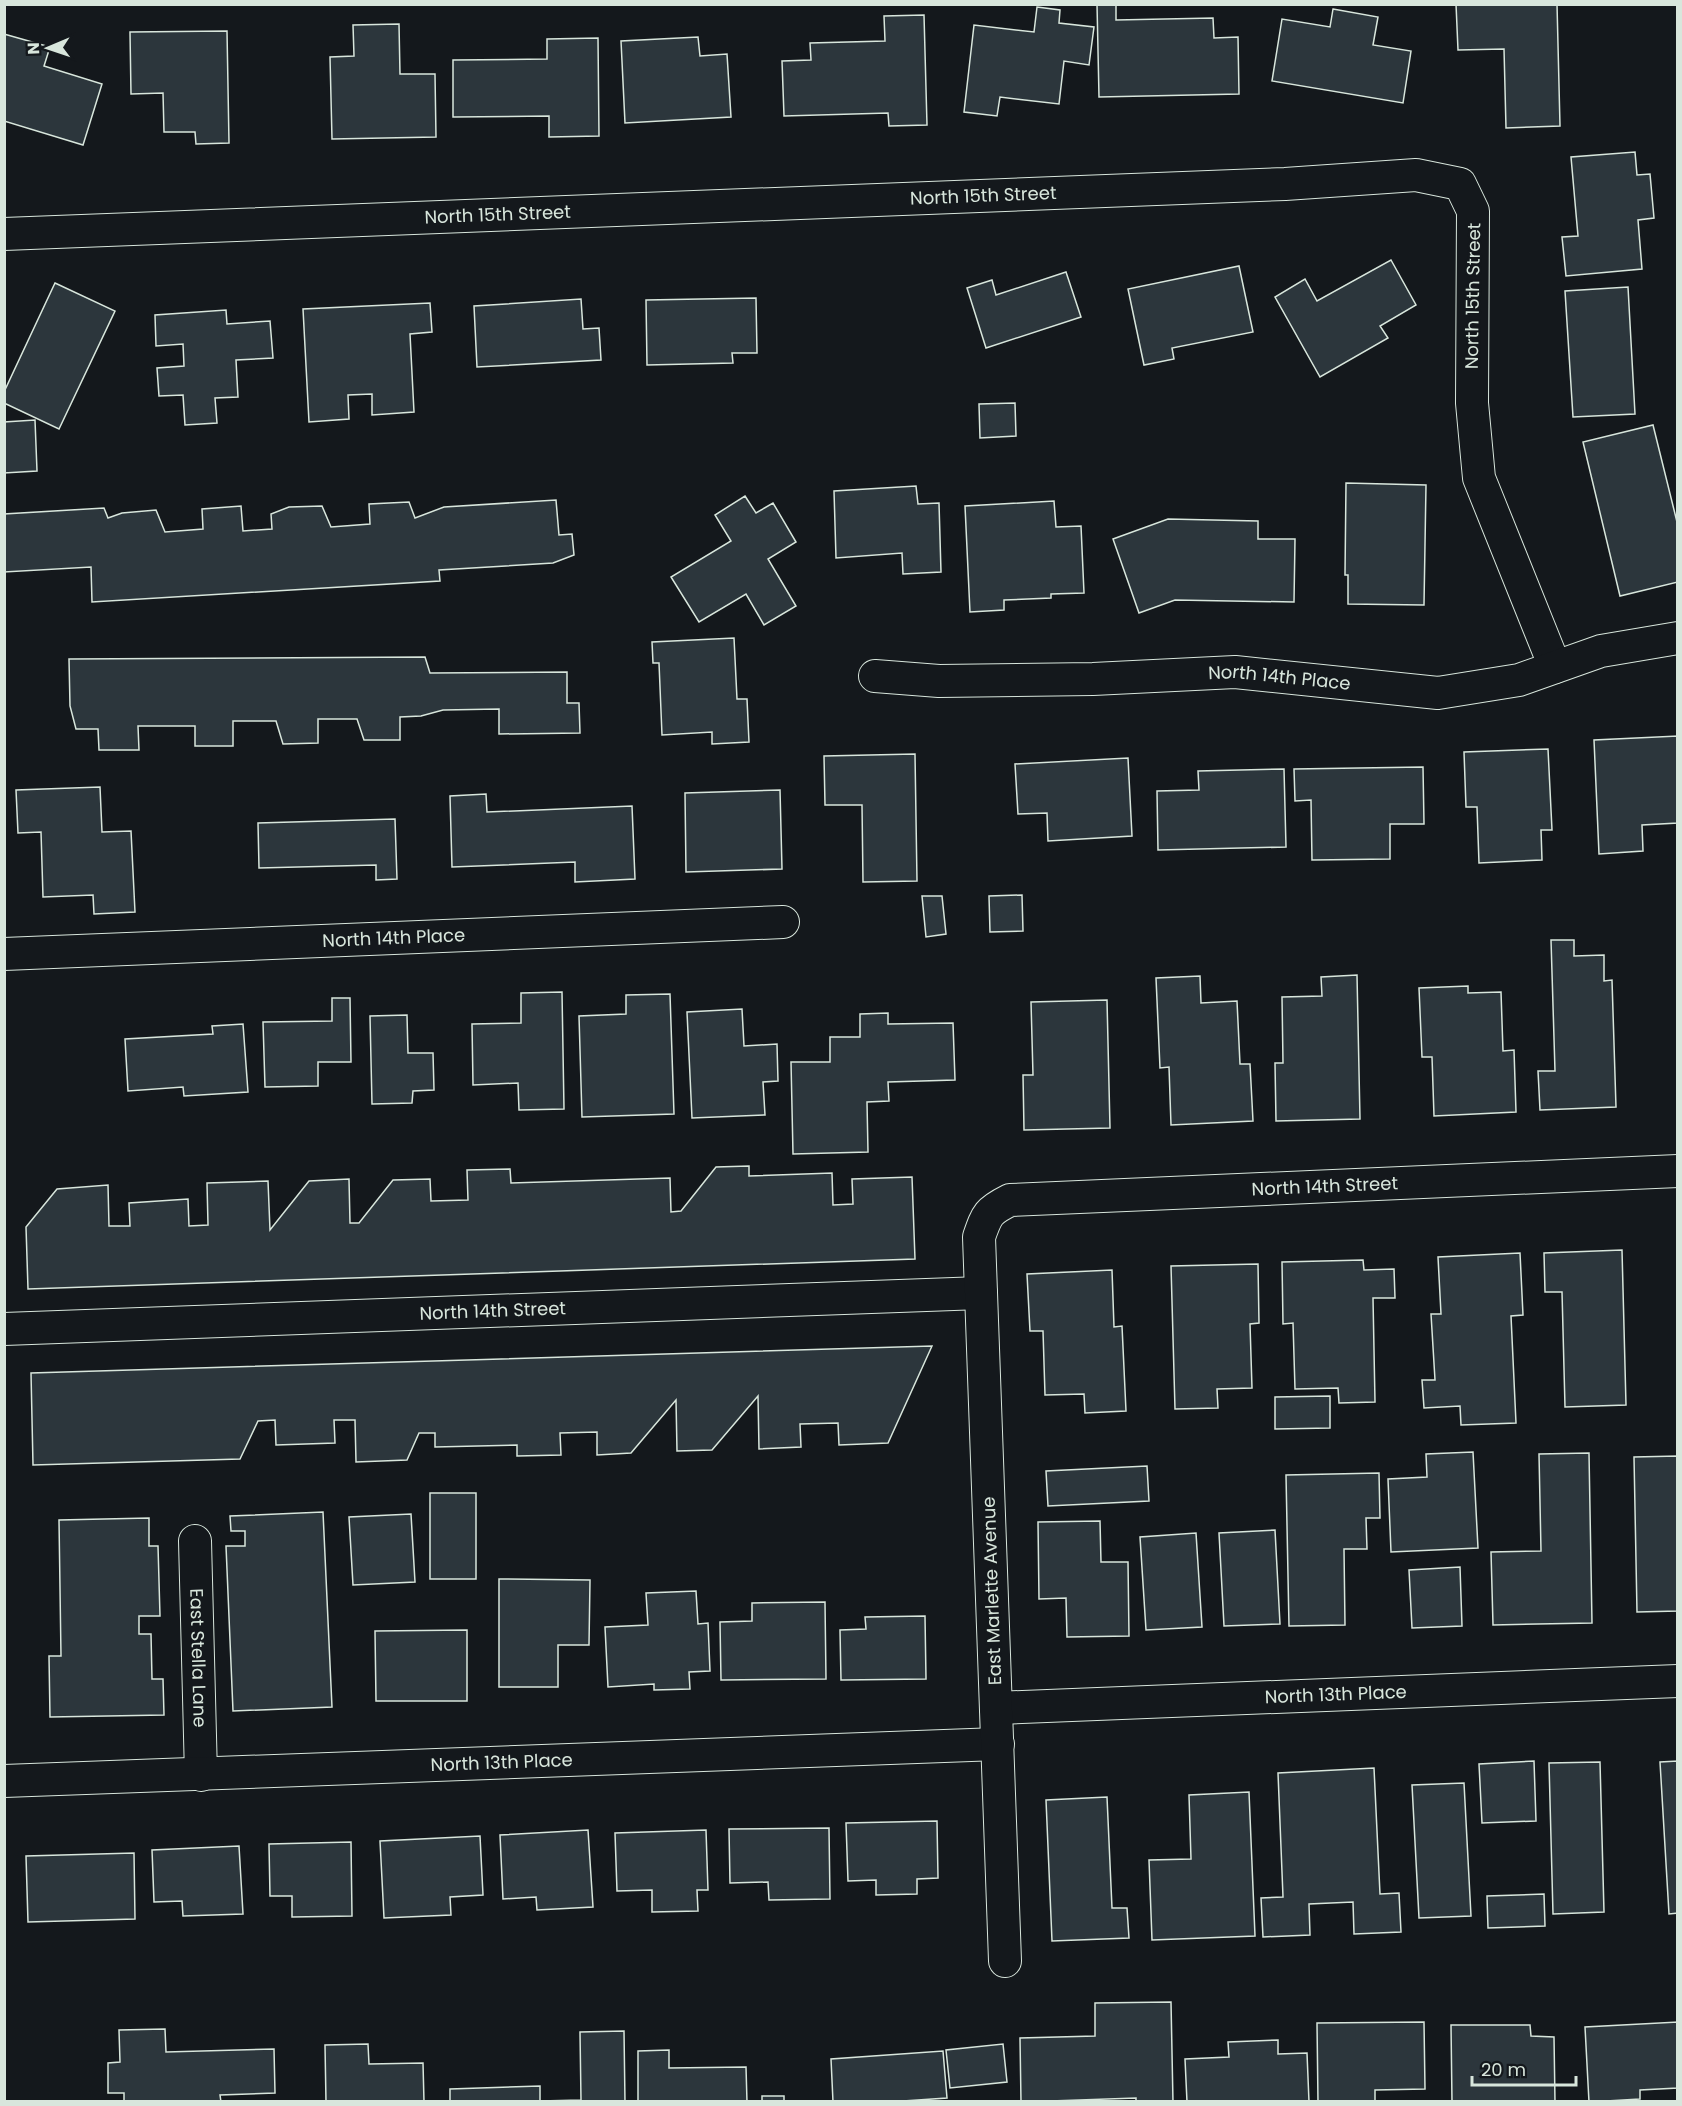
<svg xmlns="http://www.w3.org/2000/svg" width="1682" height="2106" viewBox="0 0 1682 2106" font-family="Poppins,sans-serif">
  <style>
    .building { fill: #2c363c; stroke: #d8e6dc; stroke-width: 1.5 }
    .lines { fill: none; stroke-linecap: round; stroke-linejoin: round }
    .minor-casing { stroke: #d8e6dc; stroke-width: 34 }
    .minor { stroke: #14181c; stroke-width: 32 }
    .labels { text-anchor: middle; stroke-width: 4.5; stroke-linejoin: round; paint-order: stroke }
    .street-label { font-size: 18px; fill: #d8e6dc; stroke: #14181c }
  </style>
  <rect width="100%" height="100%" fill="#14181c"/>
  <g class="building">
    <path d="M1097,4h19v16l97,-2 1,20 24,-1 1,57 -140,3z"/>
    <path d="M1456,4h101l3,122 -54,2 -2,-79 -46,1z"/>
    <path d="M1037,7l23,3 -1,13 35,4 -5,38 -25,-4 -5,43 -59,-7 -3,19 -33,-4 10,-87 60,7z"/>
    <path d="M1333,9l45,8 -5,28 38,6 -8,52 -131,-22 10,-62 48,8z"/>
    <path d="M924,15l3,110 -38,1 -1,-13 -104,3 -2,-55 29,-1 -1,-17 75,-2 -1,-25z"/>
    <path d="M399,24l1,50h35l1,63 -104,2 -2,-82 24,-1 -1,-31z"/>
    <path d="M227,31l2,112 -33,1 -1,-12h-31l-1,-39 -32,1 -1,-62z"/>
    <path d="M4,34l46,13 -6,19 58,18 -19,61 -79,-24z"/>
    <path d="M698,37l2,19 27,-2 4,63 -106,6 -4,-82z"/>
    <path d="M598,38l1,98 -50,1v-21l-96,1v-57l94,-1v-20z"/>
    <path d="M1635,152l2,23 13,-1 4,44 -16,2 4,49 -76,7 -4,-39 16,-1 -7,-79z"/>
    <path d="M1391,260l25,45 -36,21 8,12 -68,39 -45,-80 30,-18 12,22z"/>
    <path d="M1239,266l14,66 -81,16 2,11 -30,6 -16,-76z"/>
    <path d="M1066,272l15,45 -95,31 -19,-60 25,-8 4,15z"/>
    <path d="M55,283l60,28 -56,118 -55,-26v-11z"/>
    <path d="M1628,287l7,127 -62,3 -8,-126z"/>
    <path d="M756,298l1,55h-25l1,10 -86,2 -1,-65z"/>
    <path d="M581,299l2,30 16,-1 2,32 -124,7 -3,-61z"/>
    <path d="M430,303l2,29 -22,2 4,78 -42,3v-21l-24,1 1,24 -40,3 -6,-113z"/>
    <path d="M226,310l1,14 43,-3 3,37 -37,2 2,37 -23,1 2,25 -32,2 -2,-30 -24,1 -2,-28 27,-2 -1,-22 -27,2 -1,-31z"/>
    <path d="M1015,403l1,33 -36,2 -1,-34z"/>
    <path d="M35,420l2,51 -33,2v-51z"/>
    <path d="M1653,425l25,101v56l-58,14 -37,-154z"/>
    <path d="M1346,483l80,2 -2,120 -76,-1v-29h-3z"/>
    <path d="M916,486l2,18 21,-1 2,69 -38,2 -1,-21 -66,5 -2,-67z"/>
    <path d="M745,496l11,17 17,-10 23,39 -28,17 28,47 -32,19 -18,-31 -47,28 -28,-45 60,-36 -16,-26z"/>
    <path d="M556,500l3,35 13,-1 2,21 -21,8 -114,7 1,11 -348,21 -1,-35 -87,5v-58l100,-6 4,10 14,-5 34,-3 9,22 38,-3 -1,-20 39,-3 2,25 29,-2 -1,-15 18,-7 33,-1 9,21 39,-3 -1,-20 40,-2 6,16 29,-11z"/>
    <path d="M1054,501l2,26 25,-1 3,67 -33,1v4l-47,2v10l-34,2 -5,-106z"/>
    <path d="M1168,519l90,2v18h37l-1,63 -119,-2 -36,13 -26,-74z"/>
    <path d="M734,638l3,61h10l2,43 -37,2v-12l-50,3 -3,-72h-6l-1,-21z"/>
    <path d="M425,657l5,16 137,-1v31h12l1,30 -81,1v-25l-56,1 -22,6 -21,1v23h-36l-7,-21h-39v24l-35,1 -7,-23h-43v25h-38v-20h-57l1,24h-40l-1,-21h-22l-6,-23 -1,-47z"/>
    <path d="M1678,736v87l-36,2 1,26 -44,3 -5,-114z"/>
    <path d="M1548,749l4,81h-11l1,30 -63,3 -2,-56h-11l-2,-55z"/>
    <path d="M915,754l2,127 -54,1 -1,-77h-37l-1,-49z"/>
    <path d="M1128,758l4,78 -84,5 -1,-28 -29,1 -3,-50z"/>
    <path d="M1423,767l1,57h-34v35l-78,1 -1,-60 -16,1 -1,-32z"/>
    <path d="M1284,769l2,78 -128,3 -1,-59 42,-1 -1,-19z"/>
    <path d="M100,787l2,45 29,-1 4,81 -41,2 -1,-19 -50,2 -2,-65 -23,1 -2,-43z"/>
    <path d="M780,790l2,79 -96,3 -1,-79z"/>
    <path d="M486,794l1,18 145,-6 3,73 -60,3v-20l-123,5 -2,-71z"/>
    <path d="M395,819l2,60 -21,1v-15l-117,3 -1,-45z"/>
    <path d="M1022,895l1,36 -33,1 -1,-36z"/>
    <path d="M922,896h20l4,38 -20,3z"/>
    <path d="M1551,940h23v16l30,-1v26l8,-1 4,127 -76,3 -2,-39h17z"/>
    <path d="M1357,975l3,144 -84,2 -1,-58h8l-1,-66 40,-1 -1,-19z"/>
    <path d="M1200,976l1,27 36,-2 3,63h10l3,57 -82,4 -2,-58 -9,1 -4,-90z"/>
    <path d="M1468,986v7l33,-1 2,59 11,-1 2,62 -82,4 -2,-59h-10l-3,-69z"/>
    <path d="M562,992l2,117 -45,1 -1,-27 -45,2 -1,-61 49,-1v-30z"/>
    <path d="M670,994l4,120 -92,3 -3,-101 47,-2v-19z"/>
    <path d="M332,998h18l1,64h-33v24l-53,1 -2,-65 69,-1z"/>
    <path d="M1107,1000l3,128 -86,2 -1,-55h10l-2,-73z"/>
    <path d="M742,1009l2,37 33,-2 1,37 -15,1 2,33 -73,3 -5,-106z"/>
    <path d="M888,1013v11l65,-1 2,57 -67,2 1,19 -22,1 1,50 -75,2 -2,-92h39v-25h30v-23z"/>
    <path d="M407,1015l1,38h25l1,37 -21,1 -1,12 -40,1 -2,-88z"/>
    <path d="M243,1024l5,68 -64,4 -1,-9 -55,4 -3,-52 88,-5 -1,-8z"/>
    <path d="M749,1166v10l83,-3 1,32 20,-1 -1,-25 60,-2 3,82 -887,30 -2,-62 31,-38 51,-4 1,41h21l-1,-23 59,-4 1,27 19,-1 -1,-42 61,-2 2,49 39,-49 40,-2 1,44h9l34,-43 37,-1 1,22 37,-1 -1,-30 43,-1 1,14 159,-5 1,34 10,-1 35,-44z"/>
    <path d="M1622,1250l4,155 -61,2 -3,-115h-17l-1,-39z"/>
    <path d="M1520,1253l3,62 -12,1 5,107 -55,2 -1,-19 -36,2 -2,-28h13l-4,-66h10l-3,-57z"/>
    <path d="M1363,1260l1,10 30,-1 1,29h-22l2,104 -36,1 -1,-15 -43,1 -2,-66 -10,1 -1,-62z"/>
    <path d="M1258,1264l1,59 -9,1 2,64 -35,1 1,19 -43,1 -4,-143z"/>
    <path d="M1112,1270l2,57 8,-1 4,85 -41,2 -1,-19 -39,1 -2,-64h-13l-3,-57z"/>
    <path d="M932,1346l-44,97 -49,2 -1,-22 -38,1 1,23 -42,2 -1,-53 -46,54 -35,1 -1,-51 -45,53 -34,2v-23l-37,1 1,22 -44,1v-11l-82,2v-14h-16l-12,27 -51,2 -1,-42h-21l1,23 -59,2 -1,-25 -17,1 -18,38 -207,6 -2,-92z"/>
    <path d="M1330,1396v32l-55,1v-32z"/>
    <path d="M1473,1452l5,96 -87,4 -3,-73 39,-2 -1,-23z"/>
    <path d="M1589,1453l3,170 -99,2 -2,-73 50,-1 -2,-97z"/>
    <path d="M1678,1456v155l-41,1 -3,-155z"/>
    <path d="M1147,1466l2,35 -101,5 -2,-35z"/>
    <path d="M1379,1473l1,45h-14l1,31h-23l1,76 -56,1 -3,-151z"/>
    <rect x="430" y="1493" width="46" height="86"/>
    <path d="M323,1512l9,195 -99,4 -7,-165h19v-15h-14l-1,-15z"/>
    <path d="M411,1514l4,68 -62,3 -4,-68z"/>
    <path d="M149,1518v28h9l2,70h-21v18h12l1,45h11l1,36 -114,2 -1,-61h12l-2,-136z"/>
    <path d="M1100,1521l1,41h27l1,74 -62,1 -1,-39 -27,1 -1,-77z"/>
    <path d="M1275,1530l5,94 -56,2 -5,-93z"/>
    <path d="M1196,1533l6,94 -56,3 -6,-93z"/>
    <path d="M1460,1567l2,59 -50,2 -3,-58z"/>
    <path d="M499,1579l91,1 -1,65h-31v42h-59z"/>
    <path d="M696,1591l2,33 10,-1 2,48 -21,1 1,17 -36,1v-6l-46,3 -3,-60 43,-2 -2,-32z"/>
    <path d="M825,1602l1,77 -105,1 -1,-58 32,-1v-18z"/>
    <path d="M925,1616l1,63 -85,1 -1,-50 26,-1 -1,-12z"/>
    <path d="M467,1630v71h-91l-1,-70z"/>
    <path d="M1534,1761l2,60 -54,2 -3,-59z"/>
    <path d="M1678,1761v152l-9,1 -9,-152z"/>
    <path d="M1600,1762l4,150 -51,2 -4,-151z"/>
    <path d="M1374,1768l6,126 19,-1 2,39 -47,2 -1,-32 -44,2 1,31 -47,2 -2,-39 22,-1 -5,-124z"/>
    <path d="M1464,1783l7,133 -52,2 -7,-133z"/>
    <path d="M1249,1792l6,144 -103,4 -3,-80 42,-1 -2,-64z"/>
    <path d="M1107,1797l5,111h15l2,30 -77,3 -6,-141z"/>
    <path d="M937,1821l1,57 -21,1v15l-41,1v-15l-28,1 -2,-58z"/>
    <path d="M829,1828l1,71 -61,1 -1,-18 -38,1 -1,-54z"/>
    <path d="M588,1830l5,77 -56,3 -1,-13 -33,2 -3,-64z"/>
    <path d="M706,1830l2,60h-11l1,21 -46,1v-22l-35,1 -2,-58z"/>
    <path d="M480,1836l3,59 -33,2 1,18 -67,3 -4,-77z"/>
    <path d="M351,1842l1,74 -60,1v-21h-22l-1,-52z"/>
    <path d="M239,1846l4,68 -60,2 -1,-15 -28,1 -2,-52z"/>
    <path d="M134,1853l1,66 -107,3 -2,-66z"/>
    <path d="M1544,1894l1,32 -57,2 -1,-32z"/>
    <path d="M1171,2002l2,100h-37v-4l-115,4 -1,-64 75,-2v-33z"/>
    <path d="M1424,2022l1,67 -50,1v12h-57l-1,-79z"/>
    <path d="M1678,2022v66l-38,2v9l-51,3 -4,-75z"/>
    <path d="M1451,2025h79l1,11 23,1 1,65h-103z"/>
    <path d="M165,2029l1,23 108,-3 1,44 -55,2 1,7h-97v-9h-16v-30l12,-1 -1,-32z"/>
    <path d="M624,2031l1,71h-175v-13l90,-3v15l41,-1 -1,-68z"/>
    <path d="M1278,2040v14l29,-1 2,49h-122l-2,-43 44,-2 -1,-15z"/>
    <path d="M368,2044l1,20 54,-1 1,39h-98l-1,-57z"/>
    <path d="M1003,2044l4,38 -57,6 -4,-38z"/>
    <path d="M669,2050v18l77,-1 1,35h-109v-51z"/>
    <path d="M943,2051l4,47 -59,4h-55l-2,-43z"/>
    <rect x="762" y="2096" width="22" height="6"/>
  </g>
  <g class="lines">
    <defs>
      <g id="minor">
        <path id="s1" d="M4,234l1281,-50 131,-9 44,9 13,27 -1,192 7,75 76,189"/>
        <path id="s2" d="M875,676l64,5 154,-2 142,-7 203,21 81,-13 82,-29 77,-13"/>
        <path id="s3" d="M4,954l779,-32"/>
        <path id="s4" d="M4,1329l977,-36"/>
        <path id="s5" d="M195,1541l6,234"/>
        <path id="s6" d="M996,1708l682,-27"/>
        <path id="s7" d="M4,1781l994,-37"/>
        <path id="s8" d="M1005,1961l-26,-724c8,-23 9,-26 31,-37l668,-29"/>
      </g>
    </defs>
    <use href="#minor" class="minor-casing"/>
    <use href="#minor" class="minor"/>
  </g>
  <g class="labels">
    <g class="street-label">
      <text dy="6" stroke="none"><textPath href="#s1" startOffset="980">North 15th Street</textPath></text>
      <text dy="6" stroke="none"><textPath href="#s1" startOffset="494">North 15th Street</textPath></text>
      <text transform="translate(1473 296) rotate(-89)" y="6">North 15th Street</text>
      <text dy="6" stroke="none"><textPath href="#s2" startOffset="405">North 14th Place</textPath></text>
      <text dy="6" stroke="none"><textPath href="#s3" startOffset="390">North 14th Place</textPath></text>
      <text dy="6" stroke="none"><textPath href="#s8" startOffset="1090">North 14th Street</textPath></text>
      <text dy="6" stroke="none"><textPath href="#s4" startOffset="489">North 14th Street</textPath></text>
      <text transform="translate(992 1591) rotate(-92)" y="6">East Marlette Avenue</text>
      <text dy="6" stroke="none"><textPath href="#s5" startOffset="117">East Stella Lane</textPath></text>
      <text dy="6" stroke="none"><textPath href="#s6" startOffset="340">North 13th Place</textPath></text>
      <text dy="6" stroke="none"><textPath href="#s7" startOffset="498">North 13th Place</textPath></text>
    </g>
  </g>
  <rect width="1682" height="2106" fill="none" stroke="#d8e6dc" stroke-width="12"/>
  <g transform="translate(48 48) rotate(268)" stroke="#14181c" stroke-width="4.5" paint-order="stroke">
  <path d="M0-4.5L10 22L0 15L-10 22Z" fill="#d8e6dc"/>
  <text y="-9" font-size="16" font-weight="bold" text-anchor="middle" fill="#d8e6dc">N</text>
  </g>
  <path d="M1472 2076v9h104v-9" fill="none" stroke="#d8e6dc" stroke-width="3"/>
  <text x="1481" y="2076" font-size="18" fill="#d8e6dc" stroke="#14181c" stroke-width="4.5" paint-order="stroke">20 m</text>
</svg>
